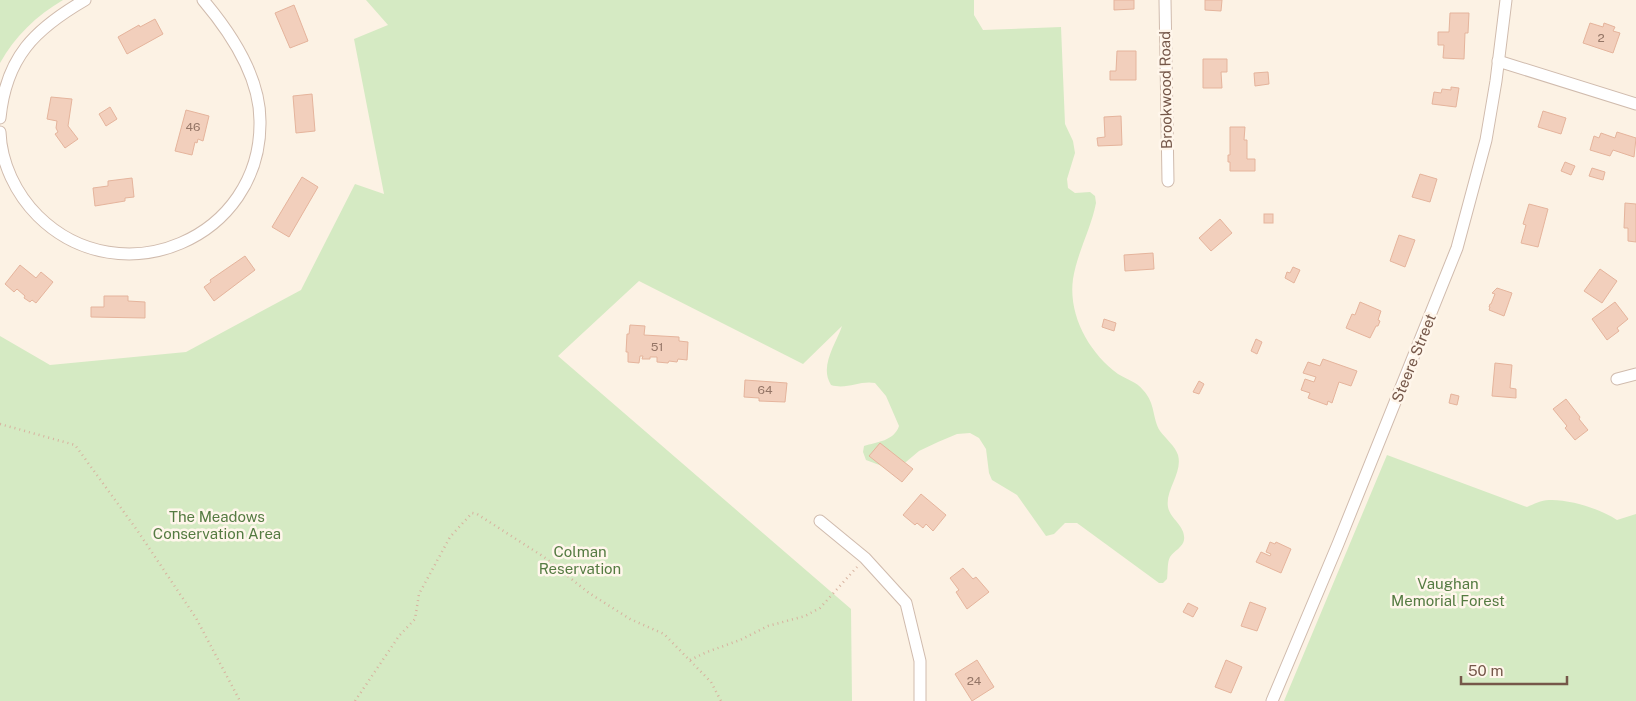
<svg xmlns="http://www.w3.org/2000/svg" width="1636" height="701" viewBox="0 0 1636 701" font-family="'Public Sans',sans-serif">
  <style>
    .green { fill: #d5eac3 }
    .building { fill: #f2cfbc; stroke: #e5b49c }
    .lines { fill: none; stroke-linecap: round; stroke-linejoin: round }
    .street-casing { stroke: #d0bbad; stroke-width: 13 }
    .path { stroke: #d7b29f; stroke-width: 2.5; stroke-dasharray: 1 4; stroke-linecap: butt }
    .street { stroke: #fff; stroke-width: 11 }
    .labels { text-anchor: middle; stroke-width: 5; stroke-linejoin: round; paint-order: stroke }
    .number-label { font-size: 12px; fill: #947566 }
    .street-label { font-size: 15px; fill: #755749; stroke: #fff6eb }
    .park-label { font-size: 15px; fill: #557b42; stroke: #fff6eb }
  </style>
  <rect width="100%" height="100%" fill="#fcf2e4"/>
  <g class="green">
    <path d="M0,0h63c-27,16 -48,36 -63,63z"/>
    <path d="M366,0h608v15l9,15 78,-3 4,97 8,17 2,12 -8,26 1,9 7,5 15,-1 5,4 1,7c-5,26 -19,50 -23,76 -5,36 16,74 45,95 8,5 19,8 25,16 13,14 9,28 17,41 6,8 15,15 18,24 5,18 -13,35 -10,52 2,12 18,19 16,33 -1,7 -10,11 -14,17 -3,5 -2,16 -3,22l-4,4h-4l-82,-60h-12l-11,11 -8,2 -29,-41 -25,-15 -3,-7 -3,-24 -7,-11 -9,-5 -13,1 -19,8 -19,9 -19,16 -18,-1 -16,-6 -3,-8 1,-6c13,-4 30,-5 35,-20l-13,-30 -11,-13c-15,-3 -28,7 -44,2 -12,-19 5,-41 11,-59l-39,38 -164,-83 -81,75 293,253 1,92h-852v-365l50,29 136,-13 115,-62 54,-106 29,10 -30,-155 34,-14z"/>
    <path d="M1387,455l140,52c7,-3 14,-7 22,-7 20,-1 52,9 68,20l19,-6v187h-352z"/>
  </g>
  <g class="building">
    <path d="M1114,0h20v9l-20,1z"/>
    <path d="M1205,0h17l-1,11 -16,-1z"/>
    <path d="M294,5l14,36 -18,7 -15,-35z"/>
    <path d="M1450,13h19l-1,20h-3l-1,26 -21,-1 1,-13h-6v-13h11z"/>
    <path d="M155,19l8,15 -36,20 -9,-17 21,-12 1,2z"/>
    <path d="M1590,23l13,4 1,-4 11,4 -2,4 7,2 -7,20 -30,-10z"/>
    <path d="M1117,51h19v29h-26v-9h6z"/>
    <path d="M1203,59h24v13h-6l1,16h-19z"/>
    <path d="M1268,72l1,12 -14,2 -1,-13z"/>
    <path d="M1451,87l8,1 -3,19 -24,-3 2,-12 7,1 1,-4 9,1z"/>
    <path d="M312,94l3,37 -19,2 -3,-37z"/>
    <path d="M51,97l21,2 -4,27 10,13 -13,9 -10,-14 3,-2 -2,-4 1,-7 -10,-2z"/>
    <path d="M110,107l7,12 -11,7 -7,-12z"/>
    <path d="M186,110l23,6 -6,25 -5,-2 -1,4 -2,-1 -3,13 -17,-4z"/>
    <path d="M1543,111l23,7 -5,16 -23,-7z"/>
    <path d="M1121,116l1,29 -24,1 -1,-8 8,-1 -1,-20z"/>
    <path d="M1230,127h15l-1,13h3v19h8v12h-25v-9h-2v-7h2z"/>
    <path d="M1617,132l19,6 -2,19 -21,-7 -3,6 -20,-6 4,-14 5,2 2,-5 14,5z"/>
    <path d="M1565,162l10,4 -4,9 -10,-4z"/>
    <path d="M1592,168l13,4 -2,8 -14,-4z"/>
    <path d="M1420,174l17,5 -7,23 -18,-5z"/>
    <path d="M302,177l16,10 -29,50 -17,-10z"/>
    <path d="M132,178l2,19 -9,1v3l-30,5 -2,-18 15,-2v-5z"/>
    <path d="M1625,203l11,1v38l-8,-1v-13h-4z"/>
    <path d="M1529,204l19,5 -10,38 -17,-4 5,-18 -3,-1z"/>
    <rect x="1264" y="214" width="9" height="9"/>
    <path d="M1220,219l12,14 -21,18 -12,-13z"/>
    <path d="M1399,235l16,5 -10,27 -15,-6z"/>
    <path d="M1153,253l1,16 -29,2 -1,-16z"/>
    <path d="M245,256l10,14 -41,31 -10,-14 7,-5 -1,-2z"/>
    <path d="M20,265l16,13 5,-6 12,10 -17,21 -4,-3 -2,2 -6,-4 1,-2 -8,-7 -3,3 -9,-8z"/>
    <path d="M1293,267l7,3 -6,13 -9,-5 2,-6 3,1z"/>
    <path d="M1600,269l17,12 -15,22 -18,-12z"/>
    <path d="M1497,288l15,5 -8,23 -15,-6 1,-3h-1l1,-3h1l4,-10 -3,-1z"/>
    <path d="M104,296h24v5l17,1v16l-54,-1v-10h13z"/>
    <path d="M1360,302l21,9 -3,9 2,1 -2,5h-2l-6,12 -24,-10 6,-14 3,1z"/>
    <path d="M1615,302l13,17 -11,9 2,3 -12,9 -15,-21z"/>
    <path d="M1104,319l12,4 -2,8 -12,-4z"/>
    <path d="M630,325l15,1 -1,9 35,2v4l9,1 -1,18 -9,-1 -1,3 -8,-1 -1,2 -11,-1v-5h-7v2h-8l1,-3h-3l-1,7 -11,-1v-10h-2l1,-18h2z"/>
    <path d="M1256,339l6,3 -5,12 -6,-3z"/>
    <path d="M1323,359l34,12 -6,15 -12,-4 -7,21 -4,-2 -1,4 -19,-7 2,-5 -9,-3 4,-11 9,3 2,-5 -13,-4 5,-11 12,4z"/>
    <path d="M1495,363l17,2 -2,23 6,1v9l-24,-2z"/>
    <path d="M745,380l42,3 -2,19 -26,-1v-3l-15,-1z"/>
    <path d="M1199,381l5,3 -5,10 -6,-2z"/>
    <path d="M1451,394l8,2 -2,9 -8,-2z"/>
    <path d="M1566,399l14,18 -1,2 9,11 -13,10 -10,-12 2,-2 -14,-17z"/>
    <path d="M880,443l33,26 -11,13 -33,-26z"/>
    <path d="M921,494l25,21 -13,16 -7,-7 -3,4 -6,-5 -2,2 -12,-10z"/>
    <path d="M1270,542l5,2 1,-2 15,7 -10,24 -25,-11 5,-10 9,4 1,-2 -5,-2z"/>
    <path d="M963,568l10,11 3,-2 13,15 -22,17 -11,-17 3,-2 -9,-12z"/>
    <path d="M1250,602l16,6 -9,23 -16,-5z"/>
    <path d="M1188,603l10,5 -5,9 -10,-5z"/>
    <path d="M977,660l17,27 -22,14 -17,-27z"/>
    <path d="M1226,660l16,7 -11,26 -16,-6z"/>
  </g>
  <g class="lines">
    <defs>
      <g id="street">
        <path d="M1165,0l3,181"/>
        <path d="M1498,61l138,43"/>
        <path d="M0,118c6,-61 35,-89 85,-118"/>
        <path d="M0,132c1,31 16,62 38,84 83,82 224,22 222,-95 0,-44 -29,-88 -57,-121"/>
        <path d="M1617,379l19,-5"/>
        <path d="M820,521l45,37 41,45 14,58v40"/>
        <path d="M1272,701l66,-157 119,-296 29,-108 10,-59 10,-81"/>
      </g>
    </defs>
    <use href="#street" class="street-casing"/>
    <g class="path">
      <path d="M0,424l75,21 62,85 59,88 44,83"/>
      <path d="M690,660l17,-8 33,-12 28,-14 37,-10 15,-8 37,-41"/>
      <path d="M355,701l44,-65 16,-17 4,-25 31,-57 22,-24 5,1 67,43 45,36 41,26 34,15 47,48 10,19"/>
    </g>
    <use href="#street" class="street"/>
  </g>
  <g class="labels">
    <g class="number-label">
      <text x="1601" y="42">2</text>
      <text x="193" y="131">46</text>
      <text x="657" y="351">51</text>
      <text x="765" y="394">64</text>
      <text x="974" y="685">24</text>
    </g>
    <g class="street-label">
      <text transform="translate(1166 90) rotate(-91)" y="5">Brookwood Road</text>
      <text transform="translate(1414 358) rotate(-68)" y="5">Steere Street</text>
    </g>
    <g class="park-label">
      <text x="217" y="522">The Meadows<tspan x="217" dy="17">Conservation Area</tspan></text>
      <text x="580" y="557">Colman<tspan x="580" dy="17">Reservation</tspan></text>
      <text x="1448" y="589">Vaughan<tspan x="1448" dy="17">Memorial Forest</tspan></text>
    </g>
  </g>
  <path d="M1461 676v8h106v-8" fill="none" stroke="#755749" stroke-width="2.5"/>
  <text x="1468" y="676" font-size="15" fill="#755749" stroke="#fff6eb" stroke-width="4" paint-order="stroke">50 m</text>
</svg>
